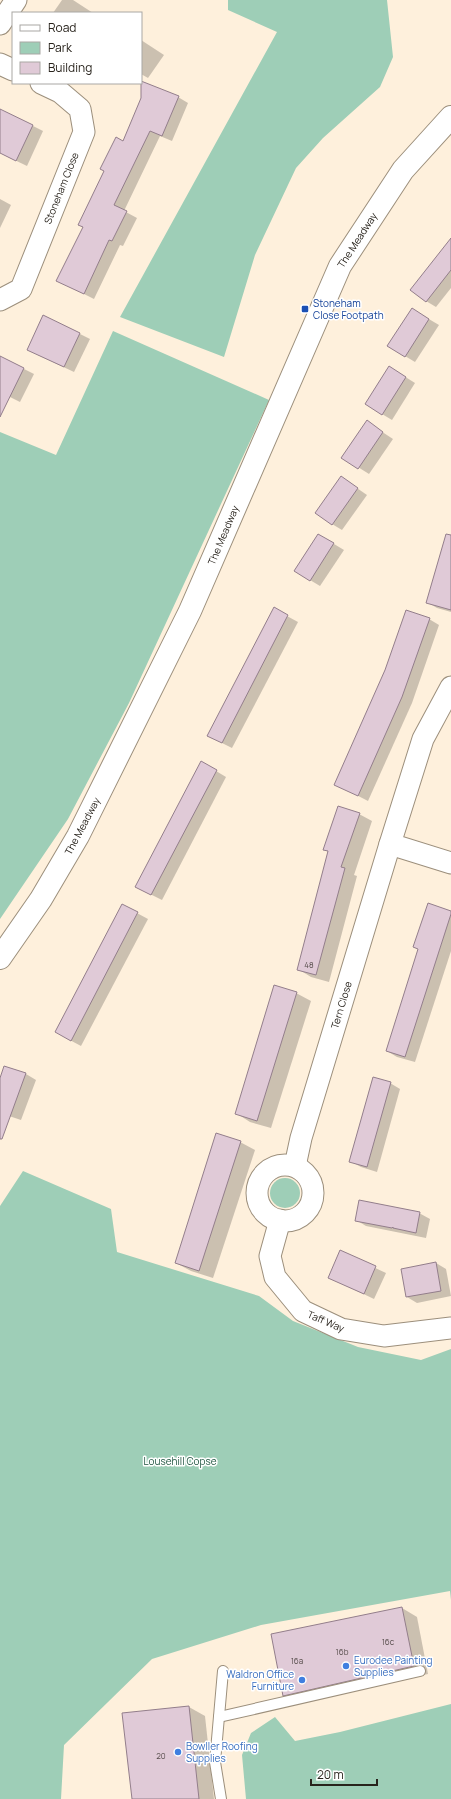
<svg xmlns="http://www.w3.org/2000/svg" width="451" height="1799" viewBox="0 0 451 1799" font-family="Manrope,sans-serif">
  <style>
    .green { fill: #9eceb7 }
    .shadow { fill: #0003 }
    .building { fill: #e0cad7; stroke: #937e8b }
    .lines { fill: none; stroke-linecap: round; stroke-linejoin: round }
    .service-casing { stroke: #9c8f7c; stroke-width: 12 }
    .minor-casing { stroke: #9c8f7c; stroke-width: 23 }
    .tertiary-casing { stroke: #9c8f7c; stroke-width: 24 }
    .service { stroke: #fff; stroke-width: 10 }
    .minor { stroke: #fff; stroke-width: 21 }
    .tertiary { stroke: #fff; stroke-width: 22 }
    .transit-dot { fill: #1a4fb4; stroke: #fff; stroke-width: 1.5 }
    .shop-dot { fill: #3f7fe0; stroke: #fff; stroke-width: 1.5 }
    .labels { text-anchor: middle; stroke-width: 3; stroke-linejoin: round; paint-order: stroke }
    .number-label { font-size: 8px; fill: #564d4b }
    .street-label { font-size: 10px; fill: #28231c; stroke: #fff }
    .transit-label { font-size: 10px; fill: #164399; stroke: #fff; text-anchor: start }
    .park-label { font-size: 10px; fill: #1d533e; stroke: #fff }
    .shop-label { font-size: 10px; fill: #366cbe; stroke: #fff; text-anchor: start }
  </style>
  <rect width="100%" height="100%" fill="#fef0dc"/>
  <g class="green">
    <path d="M228,0h159l6,57 -13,30 -57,51 -27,30 -41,87 -31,102 -104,-40 157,-285 -49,-22z"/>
    <path d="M113,331l156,69 -140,303 -61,116 -68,100v-487l56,23z"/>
    <path d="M23,1171l88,38 6,43 142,44 34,25 65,26 63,13 30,-11v251l-1,-9 -189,34 -109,34 -88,86 -3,54h-61v-593z"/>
    <circle cx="285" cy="1193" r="15"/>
    <path d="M451,1704v95h-205l-4,-44 9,-22 24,-16 20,24 45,-9z"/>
  </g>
  <g class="shadow">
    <path d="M62,0h11l20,13h-40z"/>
    <path d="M141,40l23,15 -16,23 -7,-4z"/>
    <path d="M178,97l10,6 -16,38 -12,-5 -36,75 13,7 -14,28 -3,-1 -26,54 -26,-13 56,-144z"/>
    <path d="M5,112l38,19 -16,35 -27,-13v-31z"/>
    <path d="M0,199l11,6 -11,23z"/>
    <path d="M451,239v49l-15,19 -10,-6z"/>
    <path d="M422,315l17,10 -24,37 -10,-6z"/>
    <path d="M44,316l46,23 -16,33 -36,-17z"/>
    <path d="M0,357l34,17 -14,28 -20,-10z"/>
    <path d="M399,373l16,10 -23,37 -10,-6z"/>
    <path d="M367,422l26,17 -24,35 -27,-17z"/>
    <path d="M351,484l16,11 -25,35 -10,-6z"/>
    <path d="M329,541l15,9 -24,36 -25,-15z"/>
    <path d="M451,548v64l-14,-4 -10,-6z"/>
    <path d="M274,609l24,13 -66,126 -14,-7z"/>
    <path d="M429,619l10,6 -27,78 -44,98 -33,-17z"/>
    <path d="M216,771l10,6 -64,123 -16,-8z"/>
    <path d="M359,814l13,7 -18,54 3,1 -28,106 -18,-5 -13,-8 31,-117 -5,-3z"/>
    <path d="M122,905l26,14 -67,127 -15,-8z"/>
    <path d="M451,912v39l-36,111 -18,-5 -10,-6z"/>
    <path d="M296,993l15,8 -40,127 -21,-6 -14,-9z"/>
    <path d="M5,1067l21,7 10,6 -15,40 -21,-7v-32z"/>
    <path d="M390,1083l10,6 -23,83 -16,-5 -11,-6z"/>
    <path d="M240,1142l15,8 -42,128 -22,-7 -15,-8z"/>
    <path d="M419,1213l11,6 -4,19 -60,-12 -10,-6z"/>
    <path d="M341,1252l45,21 -12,26 -44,-21z"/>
    <path d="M436,1263l10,6 5,27 -34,7 -10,-6z"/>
    <path d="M402,1608l15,9 11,57 -130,29 -14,-8z"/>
    <path d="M189,1707l16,9 9,83h-81z"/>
  </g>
  <g class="building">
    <path d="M141,81l38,15 -17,40 -12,-5 -36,74 13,6 -15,30 -3,-1 -25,54 -28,-13 27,-54 -5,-2 26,-54 -4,-2 16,-32 7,4 18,-43z"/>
    <path d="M0,109l33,16 -17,36 -16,-8z"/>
    <path d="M451,238v32l-25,32 -16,-12z"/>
    <path d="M412,308l17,11 -24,38 -18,-11z"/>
    <path d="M43,315l37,18 -16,34 -37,-17z"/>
    <path d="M0,356l24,12 -24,49z"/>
    <path d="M389,366l17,11 -24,38 -17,-11z"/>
    <path d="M367,420l16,12 -25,37 -17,-11z"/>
    <path d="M341,476l17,12 -26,37 -17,-12z"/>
    <path d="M318,534l16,9 -24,38 -16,-10z"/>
    <path d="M446,534l5,1v75l-25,-7z"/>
    <path d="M274,607l14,8 -66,128 -15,-7z"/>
    <path d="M406,610l24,8 -28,79 -44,99 -24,-11 51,-115z"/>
    <path d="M201,761l16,9 -66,125 -16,-8z"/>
    <path d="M338,806l22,7 -19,54 4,1 -29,107 -19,-5 31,-119 -5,-1z"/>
    <path d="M428,903l23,8v3l-46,143 -19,-6 32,-102 -5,-2z"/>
    <path d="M122,904l16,8 -67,129 -16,-9z"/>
    <path d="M274,985l23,7 -40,129 -22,-7z"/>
    <path d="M4,1066l22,7 -24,66h-2v-61z"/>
    <path d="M373,1077l18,5 -24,85 -18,-5z"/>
    <path d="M216,1133l25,8 -42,130 -24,-8z"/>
    <path d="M359,1200l61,12 -4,21 -23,-5v-1l-1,1 -37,-7z"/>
    <path d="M340,1250l36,16 -12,28 -36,-16z"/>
    <path d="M436,1262l5,29 -35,6 -5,-28z"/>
    <path d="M402,1607l12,59 -131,30 -12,-62z"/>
    <path d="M189,1706l10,93h-67l-10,-86z"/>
  </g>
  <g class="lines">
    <defs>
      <g id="service">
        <path d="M219,1717l201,-46"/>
        <path d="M221,1799l-6,-37 8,-91"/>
      </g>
      <g id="minor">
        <path d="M0,24l16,-24"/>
        <path d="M0,64l13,6"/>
        <path d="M0,300l21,-11 63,-157 -4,-23 -20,-17 -19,-9"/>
        <path d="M390,844l61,19"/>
        <circle cx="285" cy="1193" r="28"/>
        <path d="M295,1166l6,-28 89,-294 33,-105 28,-52"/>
        <path d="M280,1220l-10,36 5,21 28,34 38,18 43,7 67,-8"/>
      </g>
      <path id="tertiary" d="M0,958l41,-59 37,-63 112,-225 150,-345 63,-96 48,-53"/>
    </defs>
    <use href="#service" class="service-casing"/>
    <use href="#minor" class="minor-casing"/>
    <use href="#tertiary" class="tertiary-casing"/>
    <use href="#service" class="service"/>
    <use href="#minor" class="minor"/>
    <use href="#tertiary" class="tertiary"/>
  </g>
  <rect class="transit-dot" x="301" y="305" width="8" height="8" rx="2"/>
  <g class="shop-dot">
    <circle cx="346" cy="1666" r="4"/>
    <circle cx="302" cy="1680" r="4"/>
    <circle cx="178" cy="1752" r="4"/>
  </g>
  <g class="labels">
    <g class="number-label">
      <text x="309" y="968">48</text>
      <text x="388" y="1645">16c</text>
      <text x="342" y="1655">16b</text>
      <text x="297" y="1664">16a</text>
      <text x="161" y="1759">20</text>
    </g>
    <g class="street-label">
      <text transform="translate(61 188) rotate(-68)" y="4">Stoneham Close</text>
      <text transform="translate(357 240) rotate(-57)" y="4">The Meadway</text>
      <text transform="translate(223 535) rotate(-67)" y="4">The Meadway</text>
      <text transform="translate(82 826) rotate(-62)" y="4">The Meadway</text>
      <text transform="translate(341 1005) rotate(-73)" y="4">Tern Close</text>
      <text transform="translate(326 1321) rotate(23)" y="4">Taff Way</text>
    </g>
    <g class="transit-label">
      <text x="313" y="307">Stoneham<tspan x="313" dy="12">Close Footpath</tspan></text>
    </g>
    <g class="park-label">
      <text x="180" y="1465">Lousehill Copse</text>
    </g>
    <g class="shop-label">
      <text x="354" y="1664">Eurodee Painting<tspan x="354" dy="12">Supplies</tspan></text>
      <text x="294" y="1678" text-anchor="end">Waldron Office<tspan x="294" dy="12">Furniture</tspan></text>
      <text x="186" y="1750">Bowller Roofing<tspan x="186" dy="12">Supplies</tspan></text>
    </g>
  </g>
  <rect x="12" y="12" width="130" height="72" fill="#ffffff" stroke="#a9a7a4"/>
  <rect x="20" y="25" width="20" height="6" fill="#ffffff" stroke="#a9a7a4"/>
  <text x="48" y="32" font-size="12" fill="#28231c">Road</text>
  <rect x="20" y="42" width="20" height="12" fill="#9eceb7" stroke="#a9a7a4"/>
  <text x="48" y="52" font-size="12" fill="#28231c">Park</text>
  <rect x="20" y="62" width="20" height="12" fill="#e0cad7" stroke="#a9a7a4"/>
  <text x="48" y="72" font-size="12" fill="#28231c">Building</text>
  <path d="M311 1779v6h66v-6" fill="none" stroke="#28231c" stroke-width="2"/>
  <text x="317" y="1779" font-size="12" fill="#28231c" stroke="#ffffff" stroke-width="3" paint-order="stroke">20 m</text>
</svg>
